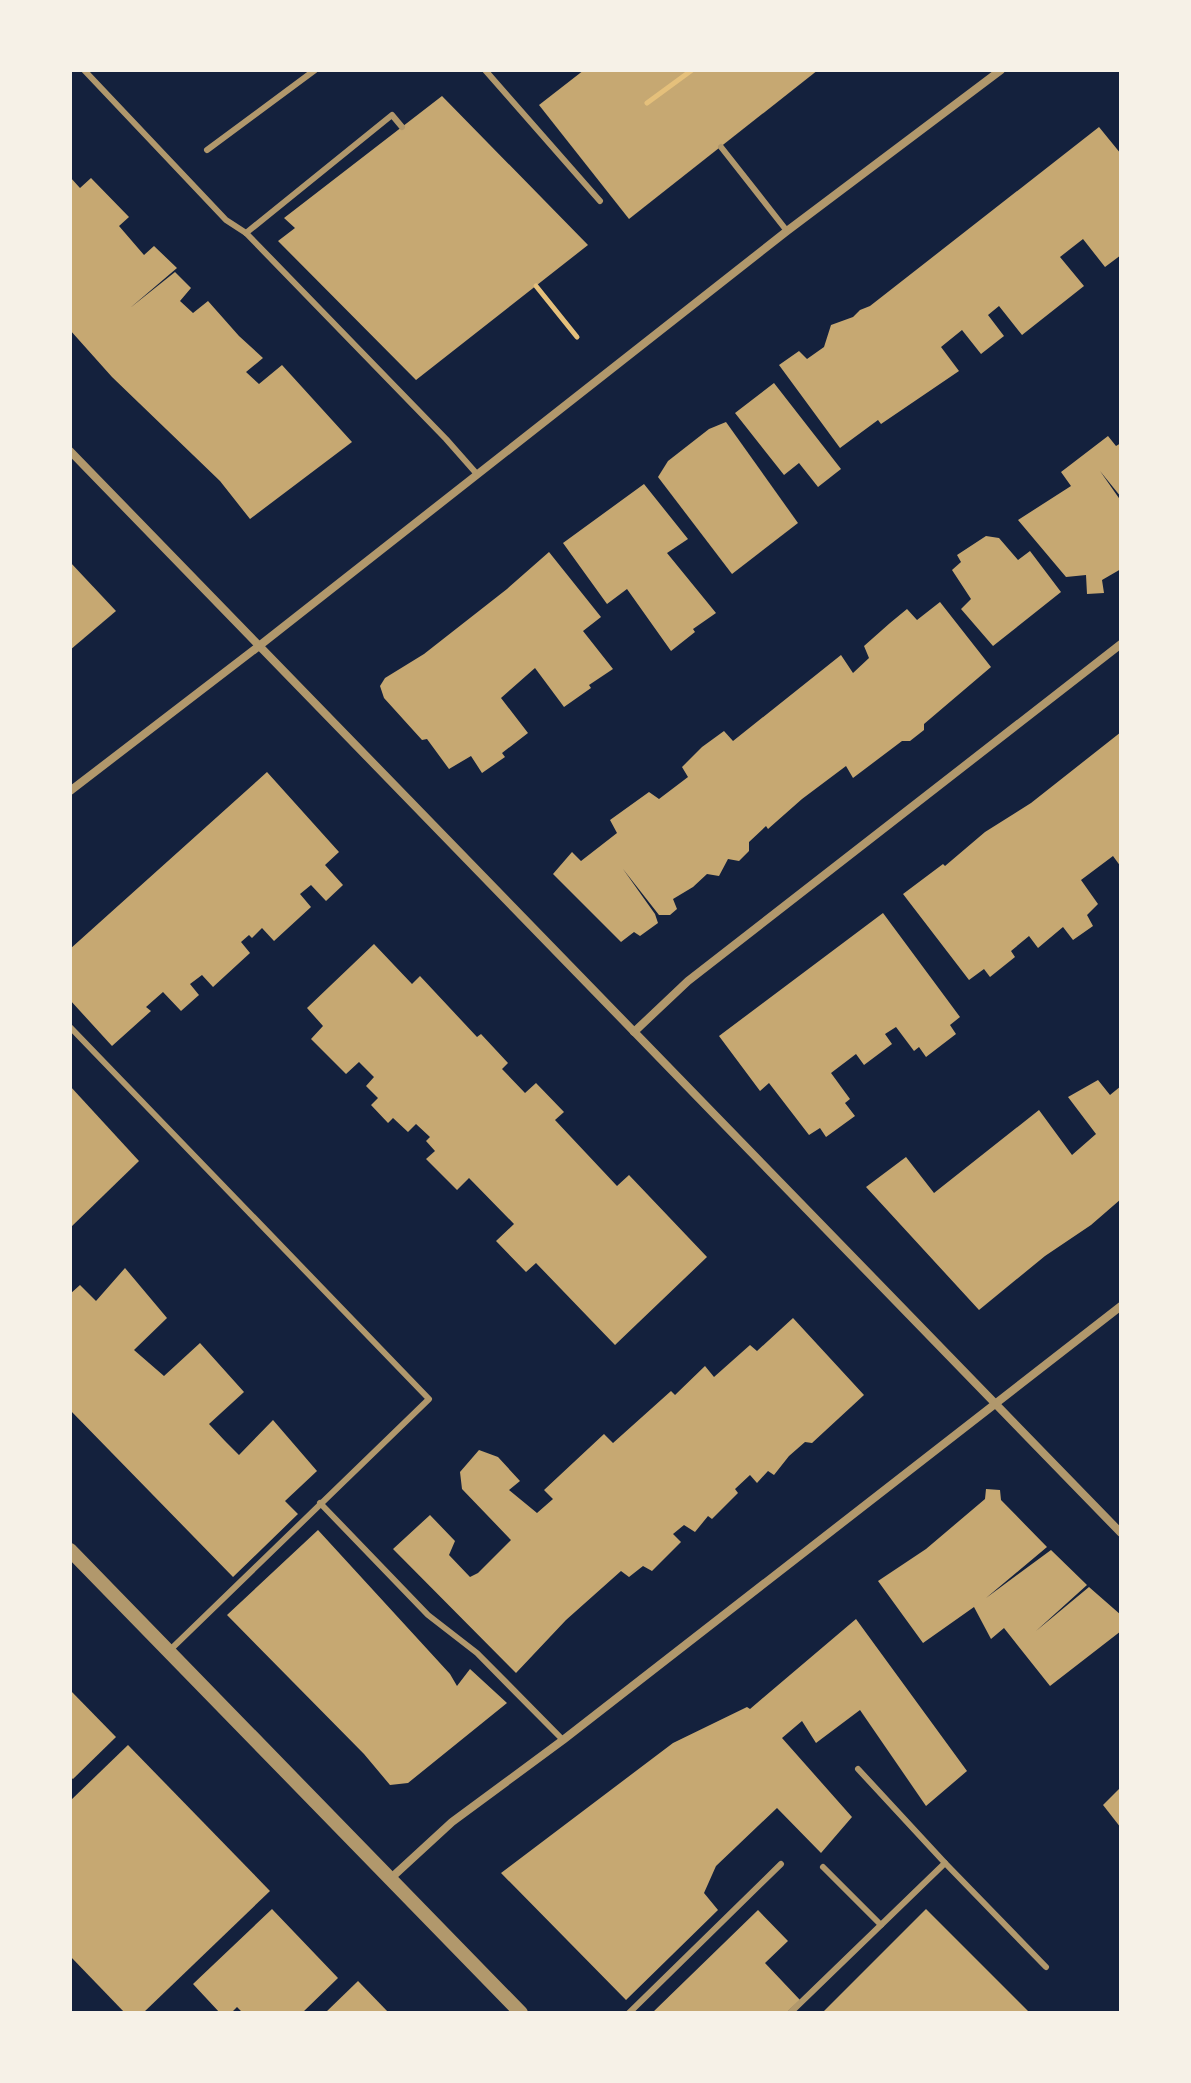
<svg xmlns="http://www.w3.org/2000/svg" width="1191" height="2083" viewBox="0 0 1191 2083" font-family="Figtree,sans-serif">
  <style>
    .building { fill: #c6a872 }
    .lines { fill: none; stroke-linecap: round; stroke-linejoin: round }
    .path { stroke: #e5c07b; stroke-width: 5 }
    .service { stroke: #b1986c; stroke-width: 6 }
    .minor { stroke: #b1986c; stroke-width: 8 }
    .tertiary { stroke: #b1986c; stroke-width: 14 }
  </style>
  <rect width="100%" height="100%" fill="#14213d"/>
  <g class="building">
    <path d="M584,70h234l-189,149 -90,-114z"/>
    <path d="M442,96l146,149 -172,135 -138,-139 17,-13 -11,-10z"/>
    <path d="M1099,127l22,27v101l-16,12 -22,-28 -23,18 24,29 -62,49 -23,-29 -11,9 16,21 -23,18 -19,-24 -21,17 18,24 -78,53 -3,-4 -38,28 -61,-83 20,-14 8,8 17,-12 7,-22 22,-8 7,-7 10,-4z"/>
    <path d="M70,177l10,11 11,-10 38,39 -10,9 25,29 10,-9 23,22 -47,40 45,-36 16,16 -11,13 13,12 15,-12 31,35 24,22 -17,14 13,12 23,-19 70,77 -102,77 -30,-38 -108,-104 -42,-47z"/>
    <path d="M774,383l67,86 -23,18 -19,-24 -15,12 -49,-62z"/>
    <path d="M726,422l72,101 -66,51 -74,-97 10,-16 41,-32z"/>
    <path d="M1108,436l8,10 5,-3v54l-21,-26 21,30v68l-19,11 2,13 -17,1 -1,-19 -20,2 -48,-57 53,-34 -10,-14z"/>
    <path d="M644,484l44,55 -21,14 49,60 -23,16 2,3 -24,19 -44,-62 -20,15 -44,-61z"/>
    <path d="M986,536l13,2 19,22 12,-9 31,41 -68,54 -32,-37 10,-10 -19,-29 9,-8 -4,-7z"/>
    <path d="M549,552l52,65 -18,14 30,38 -24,16 2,3 -27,19 -29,-39 -34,30 27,35 -26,20 3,4 -23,16 -11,-17 -22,13 -22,-30 -5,1 -38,-42 -4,-12 5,-8 39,-24 83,-65z"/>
    <path d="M70,562l46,49 -46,39z"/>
    <path d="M940,602l51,65 -67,57v6l-14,11h-8l-49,37 -7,-12 -44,33 -34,30 -2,-3 -17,16v9l-10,10 -11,-2 -9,17 -12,-2 -14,13 -20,12 4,10 -7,6h-11l-36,-46 32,45 3,9 -18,13 -6,-4 -13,10 -68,-68 19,-22 9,9 36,-28 -7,-13 39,-28 10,7 29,-22 -6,-10 20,-20 22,-16 9,10 108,-86 12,18 16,-15 -5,-12 26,-23 17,-14 10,11z"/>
    <path d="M1121,732v135l-8,-11 -32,24 17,24 -11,11 6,11 -20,14 -10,-13 -25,21 -9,-12 -18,15 4,6 -25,20 -6,-8 -15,11 -66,-86 40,-30 2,2 40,-34 46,-29z"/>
    <path d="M267,772l72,80 -14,13 18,20 -17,16 -15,-16 -11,9 11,13 -37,34 -12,-13 -10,10 -3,-3 -8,7 9,11 -37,34 -11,-12 -12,9 9,11 -18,16 -18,-19 -17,15 5,4 -39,35 -42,-46v-51z"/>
    <path d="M883,913l77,104 -10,8 6,9 -30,23 -7,-10 -5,4 -18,-24 -11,7 7,10 -28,21 -8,-11 -25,19 19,26 -5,4 10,13 -29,21 -6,-9 -11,7 -40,-52 -9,8 -41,-55z"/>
    <path d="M374,944l38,40 8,-8 57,61 4,-3 27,29 -6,6 23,24 11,-10 28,29 -9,8 62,66 12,-11 78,82 -92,88 -79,-82 -10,9 -30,-31 18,-17 -45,-46 -12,12 -31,-31 9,-8 -9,-10 4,-4 -14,-13 -8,8 -15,-14 -5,5 -17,-18 7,-7 -12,-12 8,-9 -15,-15 -13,12 -35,-35 12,-13 -16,-18z"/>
    <path d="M1098,1080l12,15 11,-9v113l-30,26 -46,31 -66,54 -113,-123 40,-30 28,36 105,-83 33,45 24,-21 -28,-37z"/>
    <path d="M70,1086l69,75 -69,67z"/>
    <path d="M125,1268l42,50 -33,32 30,26 36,-33 44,49 -35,32 16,17 14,14 34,-35 44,51 -32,30 13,13 -65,63 -163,-167v-116l10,-9 16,16z"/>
    <path d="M793,1318l71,77 -52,48 -7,-1 -16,14 -15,19 -6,-4 -11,12 -7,-8 -15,14 3,4 -26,26 -4,-3 -13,16 -11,-7 -11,9 8,8 -29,29 -9,-5 -14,11 -8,-6 -55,49 -50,53 -123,-124 37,-34 25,26 -6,14 21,22 8,-4 33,-33 -49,-51 -2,-17 19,-22 19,7 22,24 -11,9 28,23 16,-14 -9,-9 60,-56 9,9 58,-52 4,4 30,-29 9,11 36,-32 7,6z"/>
    <path d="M986,1489l14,1 1,10 46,47 -61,51 65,-48 36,35 -51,46 53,-44 32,28v16l-71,55 -46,-58 -13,11 -17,-32 -51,36 -45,-62 48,-32 59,-50z"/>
    <path d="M318,1530l132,144 7,12 13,-17 37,34 -99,80 -18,2 -26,-31 -137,-139z"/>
    <path d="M856,1619l111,152 -41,35 -66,-96 -44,33 -14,-22 -20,17 70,79 -31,36 -44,-45 -61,58 -12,27 14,17 -92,90 -125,-127 172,-130 74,-36 3,2z"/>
    <path d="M70,1690l46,47 -43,42 -3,-2z"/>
    <path d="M128,1745l142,146 -127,122h-18l-55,-57v-155z"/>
    <path d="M1121,1787v41l-18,-23z"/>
    <path d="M272,1909l66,69 -36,35h-59l-6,-6 -6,6h-11l-27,-29z"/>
    <path d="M926,1909l104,104h-208z"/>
    <path d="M758,1910l30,31 -23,22 35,37 -14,13h-134z"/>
    <path d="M358,1981l31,32h-64z"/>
  </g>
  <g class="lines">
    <g class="path">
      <path d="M647,103l45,-33"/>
      <path d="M536,286l41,51"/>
    </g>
    <g class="service">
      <path d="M84,70l142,150 20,13 200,206 30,34"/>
      <path d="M485,70l115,131"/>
      <path d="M721,147l66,84"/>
      <path d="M207,150l108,-80"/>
      <path d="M246,233l146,-118 10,12"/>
      <path d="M70,1027l359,372 -261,253"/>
      <path d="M320,1503l108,112 49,38 86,87"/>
      <path d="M945,1863l101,104"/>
      <path d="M823,1867l58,58"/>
      <path d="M629,2013l152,-149"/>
      <path d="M790,2013l155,-150 -87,-94"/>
    </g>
    <g class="minor">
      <path d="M70,451l1051,1082"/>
      <path d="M70,791l189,-145 528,-415 214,-161"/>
      <path d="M634,1032l54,-51 433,-337"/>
      <path d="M390,1879l62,-57 111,-82 558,-434"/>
    </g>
    <path class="tertiary" d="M70,1550l451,463"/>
  </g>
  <rect width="1191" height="2083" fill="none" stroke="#f6f1e7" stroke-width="144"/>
</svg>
